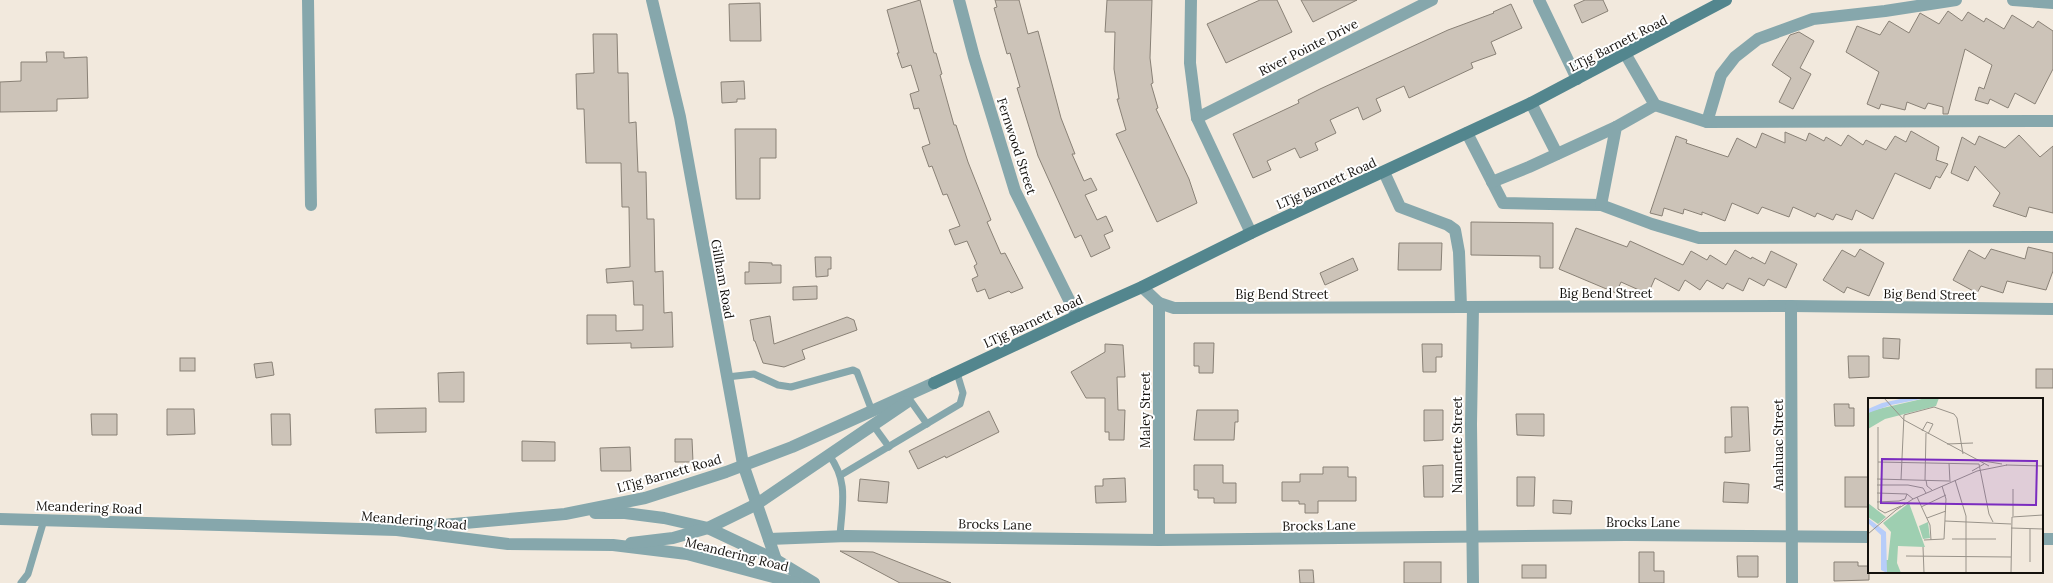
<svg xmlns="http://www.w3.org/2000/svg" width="2053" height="583" viewBox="0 0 2053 583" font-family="Lora,serif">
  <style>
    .building { fill: #ccc3b8; stroke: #898176 }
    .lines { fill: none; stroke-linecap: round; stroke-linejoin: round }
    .lane { stroke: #86a7ac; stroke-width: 7 }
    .street { stroke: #86a7ac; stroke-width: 12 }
    .secondary { stroke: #53868e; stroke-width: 12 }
    .labels { text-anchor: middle; stroke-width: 4; stroke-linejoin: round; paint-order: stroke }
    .street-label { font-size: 13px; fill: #14110d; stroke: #fff }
    .inset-road { fill: none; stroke: #99938a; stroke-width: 1 }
    .view { fill: #7b2cbf; fill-opacity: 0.15; stroke: #7b2cbf; stroke-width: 2 }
    .inset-edge { fill: none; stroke: #14110d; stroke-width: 2 }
  </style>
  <rect width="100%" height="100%" fill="#f2e9dd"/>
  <g class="building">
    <path d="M920,0l14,53h2l6,21 -2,1 14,50h2l12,37 23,58 -4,2 14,32 4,-1 18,35 -12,5 -2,-2 -20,8 -4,-10 -8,3 -5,-13 6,-3 -4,-10 3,-2 -10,-23 -12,4 -6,-15 11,-4 -13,-32 -4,1 -11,-29 -3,1 -7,-20 8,-3 -11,-36 -5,1 -4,-15 9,-3 -8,-26 -9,3 -5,-15h2l-12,-43z"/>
    <path d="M995,0h24l9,34 10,-3 23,87 14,36h-3l12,27 7,-3 6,12 -12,5 12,25 9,-4 7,15 -9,4 6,13 -19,9 -10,-22 -6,3 -37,-82 -21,-68 3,-1 -10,-34 -3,1 -4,-14 -9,-32 3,-1z"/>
    <path d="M1107,0h45l-2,58 3,25 -2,1 7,24 -2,1 33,70 8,24 -40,19 -41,-88 10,-4 -9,-31h2l-5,-30 1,-37h-10z"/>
    <path d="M1260,0h17l15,32 -66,31 -19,-39z"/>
    <path d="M1301,0h56l-44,22z"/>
    <path d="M1585,0h18l5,11 -26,12 -8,-18z"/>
    <path d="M760,3l1,38h-31l-1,-37z"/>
    <path d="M1511,4l11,24 -31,14 5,12 -25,9 2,5 -64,30 -5,-12 -28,13 5,12 -18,9 -5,-13 -28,13 6,13 -21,10 3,7 -18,8 -5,-10 -28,13 4,9 -18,8 -20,-44 66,-31 -1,-3 22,-11 128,-59 46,-17 -1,-1z"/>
    <path d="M1948,11l14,10 6,-9 16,10 2,-4 18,11 8,-14 21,13 5,-7 15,10v38l-18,35 -20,-11 -7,15 -18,-9 -2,5 -13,-4 4,-13 5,2 8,-24 -27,-16 -17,65h-5v-7l-15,-4 -3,6 -18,-7 -2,8 -24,-6 -2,5 -12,-5 12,-32 -33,-20 11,-26 23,9 9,-14 20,12 11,-20 19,11z"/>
    <path d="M1799,32l15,9 -14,27 11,6 -18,35 -14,-7 12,-24 -19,-13 18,-30z"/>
    <path d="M593,34h24l1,39h10l1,50 7,-1 2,50h8l1,47h7l1,53 8,-1 1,42 8,-1 1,35 -42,1v-5l-44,1v-29h29v16l27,-1v-25h-9l-1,-24 -26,2 -1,-14 24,-2 -1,-60h-7l-1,-44h-35l-2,-54h-7l-1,-35 18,-1z"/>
    <path d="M46,52h18v6l23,-1 1,41 -31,1v12l-57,1v-30l21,-1v-19h26z"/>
    <path d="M744,81l1,18h-8v3l-15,1 -1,-21z"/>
    <path d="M735,129h41v29h-16v41h-24z"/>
    <path d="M1911,131l28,16 -3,13 12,4 -8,14 -4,-2 -6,13 -35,-16 -22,46 -17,-9 -4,10 -16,-6 -3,6 -16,-7 -2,4 -22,-10 -4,10 -27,-10 -4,7 -26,-11 -7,18 -23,-9v3l-18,-6 -1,5 -19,-6 -2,8 -12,-3 26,-77 11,4 -1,3 42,14 9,-19 19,10 6,-15 23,10v-11l21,9 3,-8 15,8 2,-4 15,9 7,-11 15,10 3,-5 20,10 9,-14 11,6z"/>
    <path d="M2019,135l21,22 13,-11v67l-24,-6 -3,10 -33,-11 7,-13 -25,-27 -7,15 -17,-8 11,-36 13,8 4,-9 26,12z"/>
    <path d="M1471,222l82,1v45h-13v-12l-69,-1z"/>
    <path d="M1576,228l51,19 3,-6 53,24 8,-14 16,9 3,-5 16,10 9,-15 16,9 1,-2 13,7 6,-13 26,13 -11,24 -18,-9 -4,7 -15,-8 -6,13 -16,-8 -4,6 -16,-9 -7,10 -15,-10 -6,11 -24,-13 -7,16 -27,-12 -5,11 -57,-24z"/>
    <path d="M1399,243h43l-1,27h-43z"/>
    <path d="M2028,247l25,6v18l-7,19 -39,-9 -4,12 -22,-7 -4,7 -24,-13 16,-30 16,9 6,-10 34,10z"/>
    <path d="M1860,249l24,14 -15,33 -22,-9 -3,6 -21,-13 19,-30 13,7z"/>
    <path d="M815,257h16v12h-3v7l-12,1z"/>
    <path d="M1353,258l5,12 -33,15 -5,-12z"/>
    <path d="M749,262l23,1v2h9v18l-36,1v-12h4z"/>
    <path d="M817,286v13l-24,1v-13z"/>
    <path d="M770,316l4,28 73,-27 7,3 3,10 -55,20 3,9 -21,8 -21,-4 -8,-22h-1l-4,-21z"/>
    <path d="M1883,338l17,1 -1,20 -16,-1z"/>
    <path d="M1194,343h20l-1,30h-14v-7h-5z"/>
    <path d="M1105,344l18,1 2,32h-8l1,33h7l-1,30h-15v-8h-4v-34h-19l-15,-26 34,-20z"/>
    <path d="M1422,344h20v13h-6v15h-13z"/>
    <path d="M1848,356h21v21l-20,1z"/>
    <rect x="180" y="358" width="15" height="13"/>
    <path d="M272,362l2,13 -18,3 -2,-14z"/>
    <rect x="2036" y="369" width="17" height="19"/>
    <path d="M464,372v30h-25l-1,-29z"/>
    <path d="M1834,404h15v4h5v18h-19z"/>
    <path d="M1731,407h17l2,44 -25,2v-16h7z"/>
    <path d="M426,408v24l-50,1 -1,-24z"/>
    <path d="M167,409h27l1,25 -28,1z"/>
    <path d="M1197,410h41v12h-3l-1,18h-40z"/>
    <path d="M1424,410h19v30l-19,1z"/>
    <path d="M989,411l10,21 -53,26 -1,-2 -27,13 -9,-18z"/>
    <path d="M91,414h26v21h-25z"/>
    <path d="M271,414h19l1,31h-19z"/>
    <path d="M1516,414h28v22l-27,-1z"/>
    <path d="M675,439h17l1,23h-18z"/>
    <path d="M522,441l33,1v19h-33z"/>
    <path d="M630,447l1,24h-30l-1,-23z"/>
    <path d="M1194,465h29v18h13v20h-22v-5h-16v-8h-4z"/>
    <path d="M1443,465v32h-19l-1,-31z"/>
    <path d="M1323,467h25v10h8v24h-38v12h-13v-9h-6v-3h-17v-19h18v-8h23z"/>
    <path d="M1517,477h18l-1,29h-17z"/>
    <rect x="1845" y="477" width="24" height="30"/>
    <path d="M1125,478l1,24 -30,1 -1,-17h8v-7z"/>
    <path d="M860,479l29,3 -2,21 -29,-2z"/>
    <path d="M1724,482l25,2 -1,19 -25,-1z"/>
    <path d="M1553,500l19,1 -1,13 -18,-1z"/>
    <path d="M840,551l33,1 78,31h-51z"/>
    <path d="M1639,552h15v19h10v12h-25z"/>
    <path d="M1737,556h21v21h-20z"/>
    <rect x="1404" y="562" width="37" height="21"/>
    <path d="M1834,562h24v4h11v14l-35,1z"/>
    <rect x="1522" y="565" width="24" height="13"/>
    <path d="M1299,570h14l1,13h-14z"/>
  </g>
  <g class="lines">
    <g class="lane">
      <path d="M727,377l27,-3 24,11 13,2 62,-17 4,2 15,39"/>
      <path d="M910,400l17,24"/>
      <path d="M873,425l16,22"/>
      <path d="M829,455c20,27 13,49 11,81"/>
      <path d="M841,475l119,-71 3,-11 -6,-20"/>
      <path d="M21,583l7,-9 16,-54"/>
    </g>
    <g class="street">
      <path d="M308,0l3,205"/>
      <path d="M652,0l28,117 63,347 33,96"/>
      <path d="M959,0l15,57 41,134 62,125"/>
      <path d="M1191,0l-1,63 7,55 54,115"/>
      <path d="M1539,0l38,79"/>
      <path d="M2013,0l40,3"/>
      <path d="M1626,55l29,50 52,17 346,-1"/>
      <path d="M1531,103l26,51"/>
      <path d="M1197,118l235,-118"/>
      <path d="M1707,122l14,-47 14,-18 23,-18 55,-20 72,-8 71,-11"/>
      <path d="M1467,133l36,70 98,2 51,19 47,14 354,-1"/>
      <path d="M1384,172l16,35 48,18 7,5 4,22 2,55"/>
      <path d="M1492,182l37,-15 87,-40"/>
      <path d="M1601,205l15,-78 39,-22"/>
      <path d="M1142,287l17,16v237"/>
      <path d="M1159,303l15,5 617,-2 262,3"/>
      <path d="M1791,306l1,277"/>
      <path d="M595,513h30l39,5 44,10 68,32 38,23"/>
      <path d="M0,519l397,11 111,14 105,1 74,9 109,29"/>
      <path d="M420,527l145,-13 80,-16 81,-26 66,-25 142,-64"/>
      <path d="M769,539l78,-3 312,4 467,-5 243,2"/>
      <path d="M2042,539h11"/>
      <path d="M631,543l42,-5 35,-10 49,-24 150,-102"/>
      <path d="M1473,583l-2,-159 2,-117"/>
    </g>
    <path class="secondary" d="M934,383l143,-67 65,-29 109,-54 280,-130 195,-103"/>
  </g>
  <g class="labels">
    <g class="street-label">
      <text transform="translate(1618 43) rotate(-27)" y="5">LTjg Barnett Road</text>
      <text transform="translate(1308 47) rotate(-27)" y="5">River Pointe Drive</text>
      <text transform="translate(1017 146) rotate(72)" y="5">Fernwood Street</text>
      <text transform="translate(1326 183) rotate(-24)" y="5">LTjg Barnett Road</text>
      <text transform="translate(723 279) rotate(80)" y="5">Gillham Road</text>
      <text x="1606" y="298">Big Bend Street</text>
      <text x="1282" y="299">Big Bend Street</text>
      <text transform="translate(1930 294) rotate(1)" y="5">Big Bend Street</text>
      <text transform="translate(1033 321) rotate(-25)" y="5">LTjg Barnett Road</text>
      <text transform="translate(1145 410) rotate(-90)" y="5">Maley Street</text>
      <text transform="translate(1457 445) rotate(-90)" y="5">Nannette Street</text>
      <text transform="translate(1778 445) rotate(-90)" y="5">Anahuac Street</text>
      <text transform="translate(669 473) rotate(-16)" y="5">LTjg Barnett Road</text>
      <text transform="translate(89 507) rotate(2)" y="5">Meandering Road</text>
      <text transform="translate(414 520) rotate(5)" y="5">Meandering Road</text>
      <text x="1643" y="527">Brocks Lane</text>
      <text transform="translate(995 524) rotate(1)" y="5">Brocks Lane</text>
      <text transform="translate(1319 525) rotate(-1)" y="5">Brocks Lane</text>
      <text transform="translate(737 554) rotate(14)" y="5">Meandering Road</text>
    </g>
  </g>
  <g transform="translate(1868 398)">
    <rect width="175" height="175" fill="#f2e9dd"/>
    <path d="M58,0h13l-3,8 -51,13 -17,10v-16l6,-3zM0,105l18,14 -8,7 -10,-7zM41,105l16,44 -27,-1 -1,17 4,10h-14l-2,-13h3l3,-28 -8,-9zM60,124l2,16 -7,1 -4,-13z" fill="#9ecfb1"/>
    <path d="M37,0h21l-35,7 -23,8v-4l14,-6zM0,120l18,14 1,41 -6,-3v-35l-13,-12z" fill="#b7cdf9"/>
    <path class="inset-road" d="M16,0l20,22 85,46M10,29v82l7,4 16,-7M54,33l5,-9 6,2 -5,10M79,46l26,-1M109,62l25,4M10,64l101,2M81,65l1,19M111,66l10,50 4,8M138,67l37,1M104,73l12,-7M9,81l72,2M33,82l3,-65 30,-8 20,7 3,4 6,36M57,82l1,-47M58,82l1,6 5,4M87,82l11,36v57M9,87h31l15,3 3,5M145,91v27M9,95l30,1 6,5M49,99l13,28 1,15M9,104l22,-1 6,-2 2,-5M53,109l25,-12M59,120l19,-7M77,123l66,3M143,130l32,1M162,131v33M0,136l28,-24 17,-11 64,-28 30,-6M84,141h44M56,142l20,-1 2,-40 -4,-13M55,149l1,26M38,158l105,1M143,175l1,-56 31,-2"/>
    <path class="view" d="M14,61l155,2 -1,44 -155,-2z"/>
    <rect width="175" height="175" class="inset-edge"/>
  </g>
</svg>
